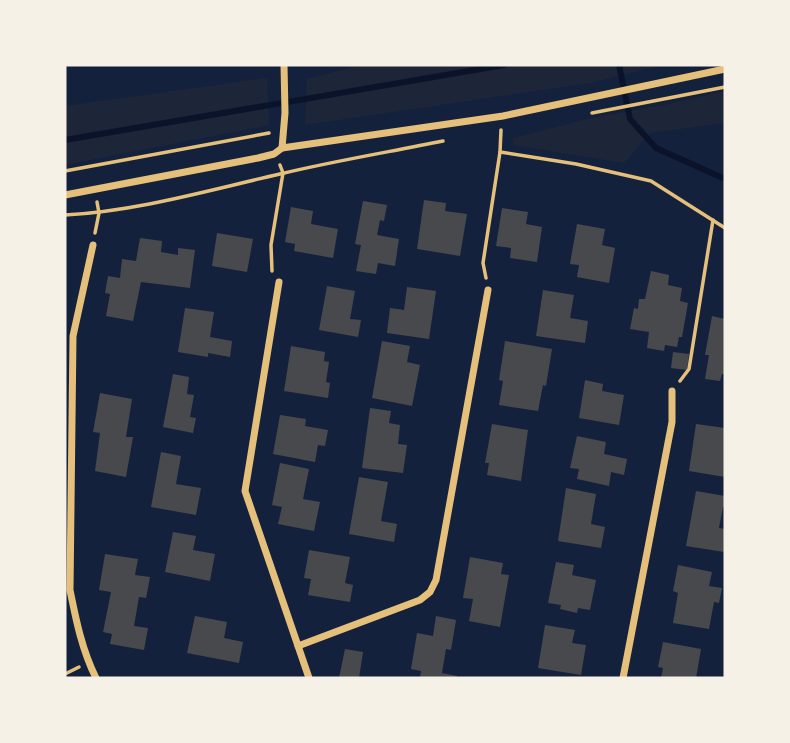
<svg xmlns="http://www.w3.org/2000/svg" width="790" height="743" viewBox="0 0 790 743" font-family="'Source Sans 3',sans-serif">
  <style>
    .green { fill: #1d2539 }
    .lines { fill: none; stroke-linecap: round; stroke-linejoin: round }
    .stream { stroke: #0b132b; stroke-width: 6 }
    .building { fill: #48494c }
    .path { stroke: #e5c07b; stroke-width: 3.5 }
    .minor { stroke: #e5c07b; stroke-width: 7 }
  </style>
  <rect width="100%" height="100%" fill="#14213d"/>
  <g class="green">
    <path d="M361,65h301l-72,18 -285,42 2,-46z"/>
    <path d="M267,78l2,47 -204,40v-59z"/>
    <path d="M725,91v32l-75,10 -26,30 -111,-18v-7l78,-20 73,-13z"/>
  </g>
  <g class="lines">
    <g class="stream">
      <path d="M619,65l11,54 26,29 69,31"/>
      <path d="M65,140l439,-75"/>
    </g>
  </g>
  <g class="building">
    <path d="M424,200l22,3 -1,8 22,3 -7,42 -43,-7z"/>
    <path d="M363,201l24,4 -3,16 -4,-1 -3,15 22,4 -4,27 -17,-3 -2,11 -20,-3 5,-26 -6,-1z"/>
    <path d="M291,207l22,4 -2,13 27,5 -5,29 -39,-7 1,-7 -10,-2z"/>
    <path d="M502,208l26,4 -2,12 16,3 -5,35 -27,-4 1,-10 -15,-2z"/>
    <path d="M577,224l28,5 -3,16 13,3 -6,35 -32,-6 2,-12 -9,-1z"/>
    <path d="M217,233l36,6 -6,33 -35,-6z"/>
    <path d="M140,238l22,3 -1,11 17,3v-7l17,2 -5,38 -49,-6 -8,39 -27,-5 4,-22 -5,-1 3,-17 12,2 2,-19 14,2z"/>
    <path d="M651,271l18,4 -1,10 14,3 -2,13 8,2 -6,34h-3l-2,10 -12,-2 -1,6 -17,-3 2,-16 -19,-3 4,-21 4,1 1,-10h6z"/>
    <path d="M327,286l28,5 -5,28 11,1 -3,17 -39,-7z"/>
    <path d="M407,287l29,4 -7,48 -42,-6 3,-25 14,2z"/>
    <path d="M543,290l31,5 -4,23 18,3 -3,22 -49,-7z"/>
    <path d="M185,308l29,4 -4,25 22,4 -2,16 -22,-4v4l-30,-5z"/>
    <path d="M712,316l13,3v55h-3l-2,7 -15,-2 4,-24h-4z"/>
    <path d="M382,341l28,5 -3,16 13,3 -8,41 -40,-8z"/>
    <path d="M505,341l47,8 -6,37 -3,-1 -5,26 -39,-6 4,-24 -4,-1z"/>
    <path d="M291,346l34,6 -1,9 5,1 -3,20 4,1 -2,15 -44,-7z"/>
    <path d="M673,352l16,2 -2,16 -16,-2z"/>
    <path d="M173,374l16,3 -2,17 7,1 -4,22 6,1 -3,15 -30,-6z"/>
    <path d="M585,380l18,4 -1,7 22,4 -5,30 -40,-7z"/>
    <path d="M100,393l32,6 -6,38h7l-7,40 -31,-6 5,-38 -7,-1z"/>
    <path d="M370,408l21,3 -2,12 11,2 -2,19 9,1 -4,28 -41,-5z"/>
    <path d="M280,415l26,4 -1,7 23,4 -3,16 -7,-1 -3,17 -42,-8z"/>
    <path d="M492,424l36,6 -7,51 -34,-6 2,-12h-4z"/>
    <path d="M696,424l29,4v49l-36,-6z"/>
    <path d="M577,436l29,6 -2,12 23,5 -3,16 -13,-3 -2,14 -32,-7 2,-10 -9,-1z"/>
    <path d="M161,452l20,4 -5,28 25,4 -5,27 -45,-8z"/>
    <path d="M280,463l29,6 -6,30 17,3 -6,29 -36,-7 4,-17 -10,-2z"/>
    <path d="M359,477l29,5 -7,39 16,3 -3,18 -45,-8z"/>
    <path d="M566,488l30,6 -5,30 14,3 -4,21 -43,-7z"/>
    <path d="M696,491l29,5v11h-2l-4,21 6,1 -1,23 -38,-6z"/>
    <path d="M173,532l23,4 -3,14 22,4 -5,27 -45,-9z"/>
    <path d="M309,550l41,7 -5,26 8,2 -3,17 -42,-7 3,-16 -7,-1z"/>
    <path d="M105,554l33,5 -3,16 15,2 -4,21 -7,-1 -5,29 14,2 -4,22 -34,-6 2,-10 -9,-2 8,-40 -12,-2z"/>
    <path d="M470,557l33,6 -2,11 8,1 -9,52 -31,-6 4,-22 -10,-1z"/>
    <path d="M556,562l18,3 -2,10 24,5 -6,30 -12,-2 -1,5 -17,-4 1,-4 -13,-2z"/>
    <path d="M678,565l34,7 -3,14 13,2 -3,15 -5,-1 -5,27 -36,-6 5,-30 -5,-2z"/>
    <path d="M195,616l32,6 -3,16 19,4 -4,21 -52,-10z"/>
    <path d="M436,616l20,4 -5,30 -5,-1 -4,24 15,3v2h-37l1,-7 -10,-2 6,-36 16,3z"/>
    <path d="M545,625l30,5 -3,13 14,2 -5,30 -43,-7z"/>
    <path d="M663,642l38,7 -5,29h-35l2,-10 -5,-1z"/>
    <path d="M345,649l18,3 -4,26h-20z"/>
  </g>
  <g class="lines">
    <g class="path">
      <path d="M592,113l133,-26"/>
      <path d="M501,130l-1,22 76,12 75,17 74,47"/>
      <path d="M65,171l204,-38"/>
      <path d="M65,215c73,-4 144,-25 215,-41 54,-13 109,-22 163,-33"/>
      <path d="M95,233l4,-20 -2,-11"/>
      <path d="M272,271l-1,-26 12,-72 -3,-8"/>
      <path d="M486,278l-3,-15 17,-111"/>
      <path d="M680,381l9,-12 24,-149"/>
      <path d="M65,674l14,-7"/>
    </g>
    <g class="minor">
      <path d="M282,148l3,-35 -1,-48"/>
      <path d="M65,195l193,-37 16,-4 8,-6 221,-32 222,-47"/>
      <path d="M93,245l-20,91 -3,254c6,30 12,60 26,88"/>
      <path d="M279,282l-34,209 64,187"/>
      <path d="M298,646l122,-46 10,-8 6,-12 52,-290"/>
      <path d="M623,678l49,-256v-31"/>
    </g>
  </g>
  <rect width="790" height="743" fill="none" stroke="#f6f1e7" stroke-width="133"/>
</svg>
